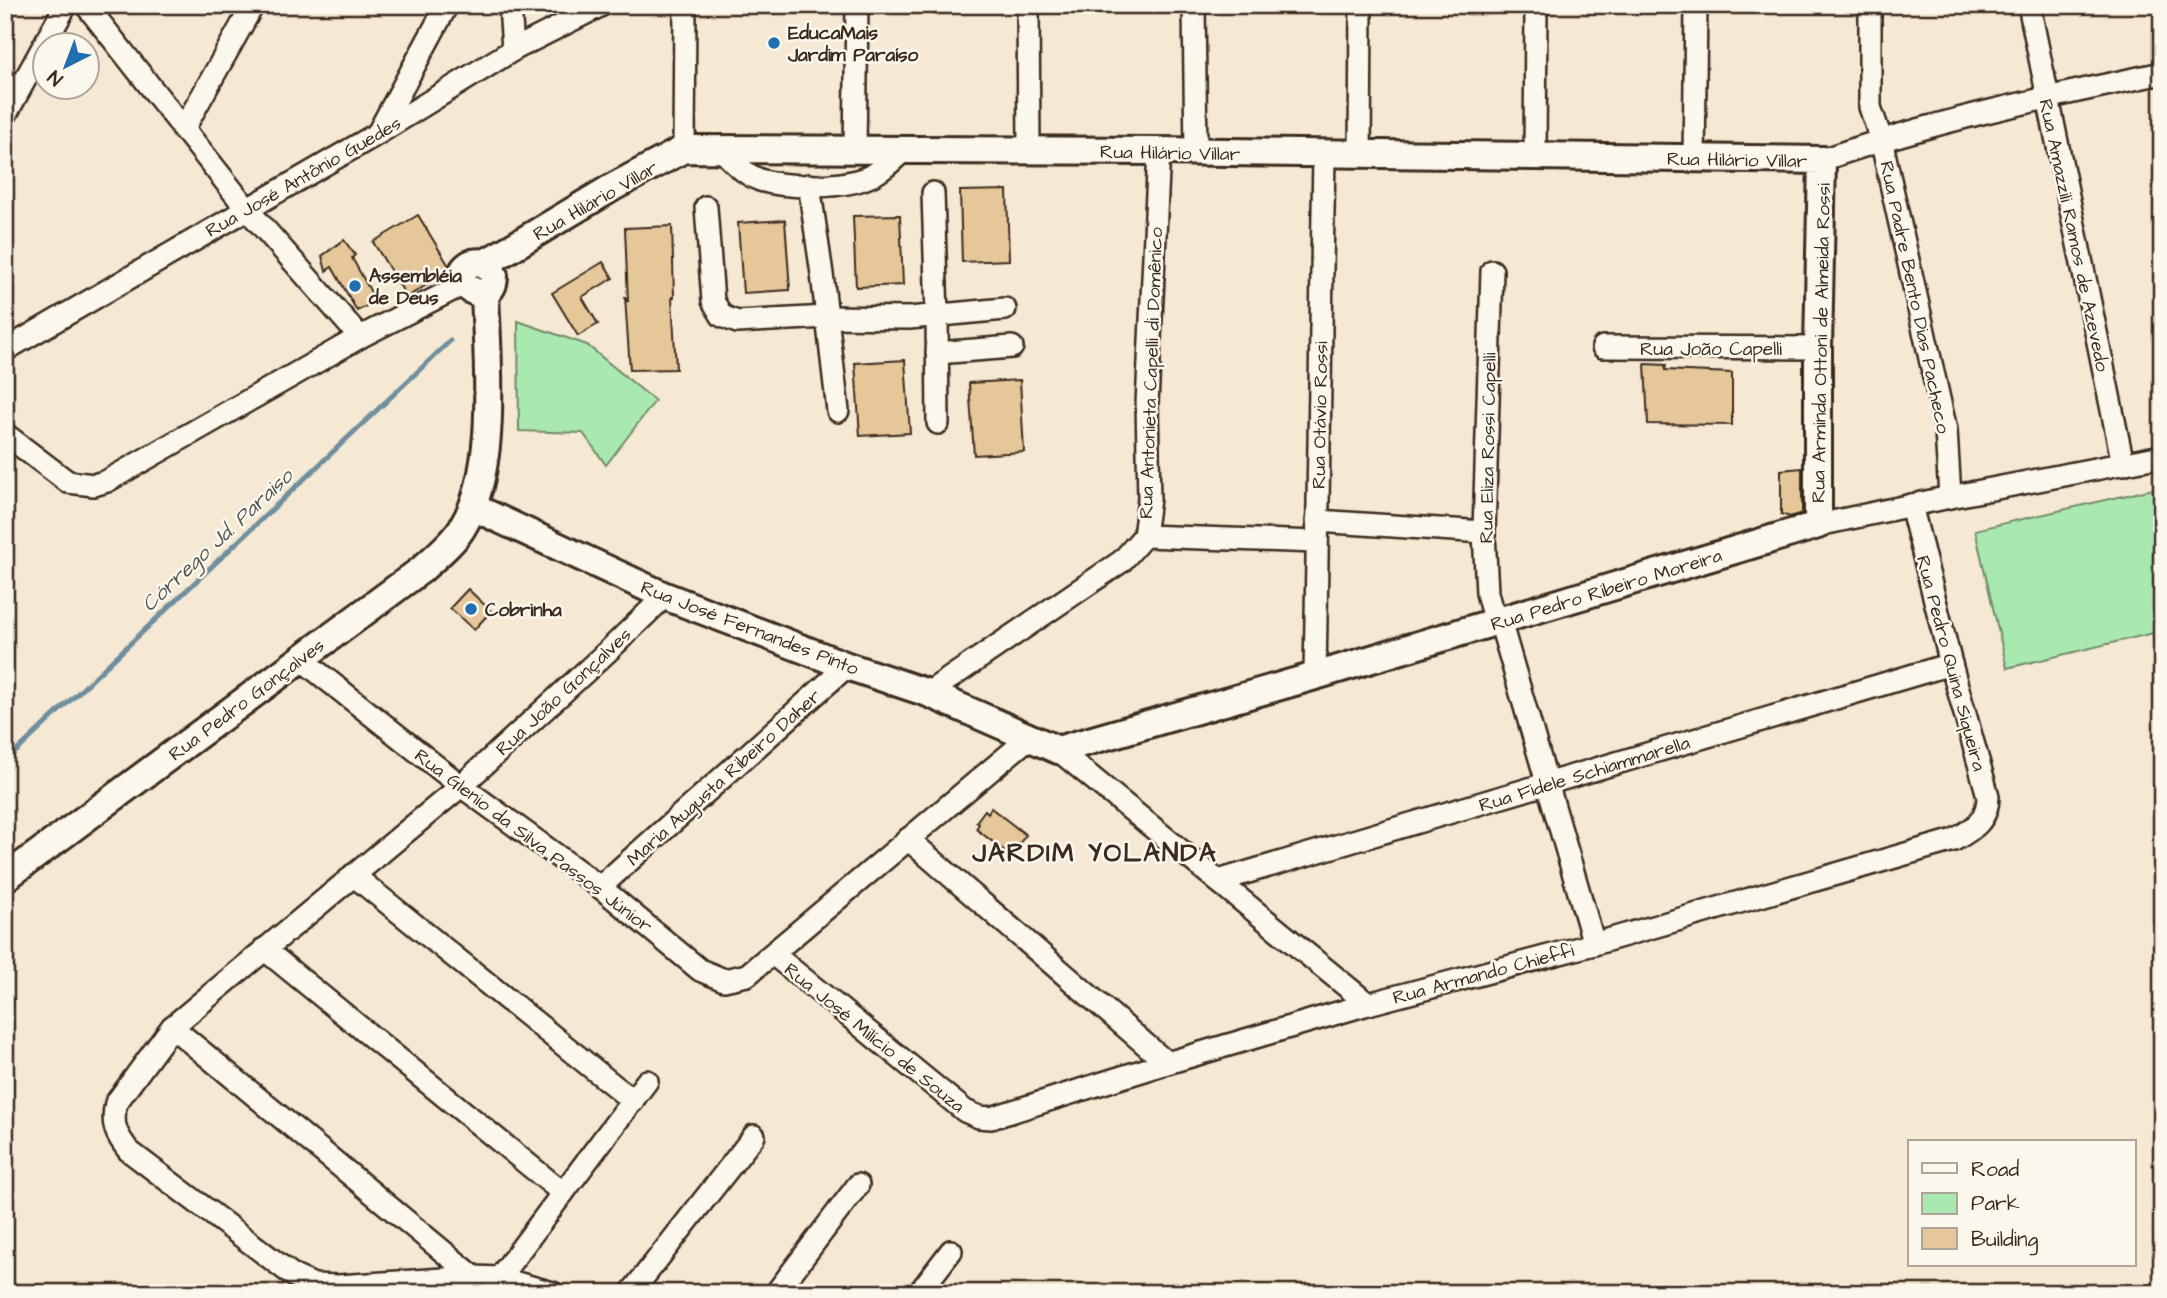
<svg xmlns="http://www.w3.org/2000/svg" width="2167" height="1298" viewBox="0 0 2167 1298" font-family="'Architects Daughter',sans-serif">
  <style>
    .green { fill: #a9e9b0; stroke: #728a67; stroke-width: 2 }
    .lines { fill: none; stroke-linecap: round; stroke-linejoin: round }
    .stream { stroke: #6f8e9d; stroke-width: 5 }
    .building { fill: #e6c799; stroke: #3b2a1e; stroke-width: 2 }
    .minor-casing { stroke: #3b2a1e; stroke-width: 26 }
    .tertiary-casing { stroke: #3b2a1e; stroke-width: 32 }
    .minor { stroke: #fbf7ec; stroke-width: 21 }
    .tertiary { stroke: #fbf7ec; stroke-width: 26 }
    .poi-dot { fill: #1f6fb2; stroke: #fbf7ec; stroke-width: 2.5 }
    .labels { text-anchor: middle; stroke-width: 5; stroke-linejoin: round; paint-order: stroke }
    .poi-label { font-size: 19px; font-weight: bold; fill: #3b2a1e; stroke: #fbf7ec; text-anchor: start }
    .street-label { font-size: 19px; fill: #3b2a1e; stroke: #fbf7ec }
    .water-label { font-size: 21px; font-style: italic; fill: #505453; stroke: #fbf7ec }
    .district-label { font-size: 26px; font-weight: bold; letter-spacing: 2px; fill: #3b2a1e; stroke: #fbf7ec }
  </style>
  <rect width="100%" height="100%" fill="#f5e9d3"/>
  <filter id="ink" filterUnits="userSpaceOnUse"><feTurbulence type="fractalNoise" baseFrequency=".0143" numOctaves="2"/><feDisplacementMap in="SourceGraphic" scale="14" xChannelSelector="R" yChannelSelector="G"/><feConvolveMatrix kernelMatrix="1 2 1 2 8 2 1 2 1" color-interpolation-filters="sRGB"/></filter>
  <g filter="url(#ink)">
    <g class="green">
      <path d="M518,321l69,24 68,56 -49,64 -23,-32 -64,-2z"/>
      <path d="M2162,487v144l-155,37 -32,-138z"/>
    </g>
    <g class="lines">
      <path class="stream" d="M5,762l445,-421"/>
    </g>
    <g class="building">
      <path d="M1007,190l2,70 -47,2 -2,-71z"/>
      <path d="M418,215l31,51 -2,6 -40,25 -34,-55z"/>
      <path d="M900,215l3,70 -47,2 -3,-71z"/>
      <path d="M785,220l5,70 -47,3 -5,-70z"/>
      <path d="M672,226l2,71h-2l4,72 -46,1 -5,-73 3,5 -3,-74z"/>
      <path d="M344,240l11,15 -3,3 24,43 -19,10 -25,-44 -6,4 -4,-15z"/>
      <path d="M603,262l10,16 -31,19 16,27 -20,12 -26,-43z"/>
      <path d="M905,360l5,73 -50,3 -5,-73z"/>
      <path d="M1645,364l21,1 -1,5 67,3v52l-84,-1z"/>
      <path d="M1020,380l4,72 -50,3 -5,-72z"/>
      <path d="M1802,468v45l-12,4 -9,-3v-44z"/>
      <path d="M468,589l23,22 -17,19 -24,-22z"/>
      <path d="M991,808l35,27 -16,20 -34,-26 3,-5 -3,-2 9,-12 3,3z"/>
    </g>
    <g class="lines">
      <defs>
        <g id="minor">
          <path d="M86,5l161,204 113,128"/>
          <path d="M510,5l3,45"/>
          <path d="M1028,5l1,146"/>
          <path d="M1194,5l2,148"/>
          <path d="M1870,5v102l11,32 65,291 4,67"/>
          <path d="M2029,5l94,459"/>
          <path d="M5,116l61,-111"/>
          <path d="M183,130l70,-125"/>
          <path d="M378,133l69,-128"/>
          <path d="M684,149l1,-144"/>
          <path d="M721,149c11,12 23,25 39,31 26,8 77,8 103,-1 16,-5 28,-17 40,-28"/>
          <path d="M855,150l2,-145"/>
          <path d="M1360,155l1,-150"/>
          <path d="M1535,157l1,-152"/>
          <path d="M1694,159l2,-154"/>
          <path d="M1822,160c111,-39 226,-63 340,-87"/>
          <path d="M809,185l13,89 16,137"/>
          <path d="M933,193l4,123 1,107"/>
          <path d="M706,207l7,94 9,15 15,6 90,-5 82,1 96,-9"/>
          <path d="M1492,271l-8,261 3,61 4,15 9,13 94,323"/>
          <path d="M1603,347l215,1"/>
          <path d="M5,350l372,-216 136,-84 89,-45"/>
          <path d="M937,353l75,-6"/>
          <path d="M5,434l63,48 26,3 13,-4 253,-144 104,-53"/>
          <path d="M1317,521l167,11"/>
          <path d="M1818,525l132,-28 212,-41"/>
          <path d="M1144,536l172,6"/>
          <path d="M301,659l160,127 139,101 100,83 24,10 23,-5 283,-238"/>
          <path d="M1315,676l9,-521"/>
          <path d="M928,693l194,-132 22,-25 5,-37 -2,-95 12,-253"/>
          <path d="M1058,750l310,254"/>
          <path d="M908,839l259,224"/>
          <path d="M353,875l280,226"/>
          <path d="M1218,881l733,-217"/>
          <path d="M600,887l247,-221"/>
          <path d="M264,949l299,244"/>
          <path d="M773,954l192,157 14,6 12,1 176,-55 201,-59 226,-60 360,-104c20,-11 34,-20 34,-44l-37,-132 -40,-159"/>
          <path d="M172,1027l302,250"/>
          <path d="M499,1278l148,-197"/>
          <path d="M553,1293l-54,-15 -25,-1 -136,9 -24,-1 -20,-9 -165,-125c-13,-16 -18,-27 -13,-48l56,-76 289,-241 147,-135 57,-55"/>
          <path d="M631,1293l123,-157"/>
          <path d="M776,1293l82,-108"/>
          <path d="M919,1293l32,-42"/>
        </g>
        <g id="tertiary">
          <path d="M473,507l192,89 182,70 81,27 130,57 257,-74 503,-151v-177l4,-188 -663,-9 -475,-2 -71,38 -112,67c-4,2 -10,6 -15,8 -5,1 -11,-1 -16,2 -28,17 24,49 24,11l-9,-12"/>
          <path d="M5,878l416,-308c14,-13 31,-26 41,-42 37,-59 25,-168 23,-236"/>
        </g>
      </defs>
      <use href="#minor" class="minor-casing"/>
      <use href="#tertiary" class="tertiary-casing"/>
      <use href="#minor" class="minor"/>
      <use href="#tertiary" class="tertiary"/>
    </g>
  </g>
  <g class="poi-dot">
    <circle cx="774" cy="43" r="7"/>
    <circle cx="355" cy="286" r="7"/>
    <circle cx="471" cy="609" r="7"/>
  </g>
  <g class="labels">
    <g class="poi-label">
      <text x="788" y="39">EducaMais<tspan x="788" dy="22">Jardim Paraíso</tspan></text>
      <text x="369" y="282">Assembléia<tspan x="369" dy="22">de Deus</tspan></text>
      <text x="485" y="616">Cobrinha</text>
    </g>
    <g class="street-label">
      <text transform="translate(1170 152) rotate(1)" y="7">Rua Hilário Villar</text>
      <text transform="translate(1737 159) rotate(1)" y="7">Rua Hilário Villar</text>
      <text transform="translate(303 176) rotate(-30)" y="7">Rua José Antônio Guedes</text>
      <text transform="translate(595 200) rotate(-30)" y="7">Rua Hilário Villar</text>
      <text transform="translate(2075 235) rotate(78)" y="7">Rua Amazzili Ramos de Azevedo</text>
      <text transform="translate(1916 297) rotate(78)" y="7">Rua Padre Bento Dias Pacheco</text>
      <text transform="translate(1820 343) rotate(-89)" y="7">Rua Arminda Ottoni de Almeida Rossi</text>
      <text x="1711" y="355">Rua João Capelli</text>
      <text transform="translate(1150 373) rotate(-88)" y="7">Rua Antonieta Capelli di Domênico</text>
      <text transform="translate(1319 415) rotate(-89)" y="7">Rua Otávio Rossi</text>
      <text transform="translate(1487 448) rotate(-89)" y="7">Rua Eliza Rossi Capelli</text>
      <text transform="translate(1606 589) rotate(-17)" y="7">Rua Pedro Ribeiro Moreira</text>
      <text transform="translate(750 627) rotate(21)" y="7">Rua José Fernandes Pinto</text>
      <text transform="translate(1952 663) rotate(75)" y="7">Rua Pedro Quina Siqueira</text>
      <text transform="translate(563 691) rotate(-43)" y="7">Rua João Gonçalves</text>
      <text transform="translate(246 699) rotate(-37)" y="7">Rua Pedro Gonçalves</text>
      <text transform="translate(1584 773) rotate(-17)" y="7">Rua Fidele Schiammarella</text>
      <text transform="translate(723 777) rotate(-42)" y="7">Maria Augusta Ribeiro Daher</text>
      <text transform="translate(534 840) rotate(37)" y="7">Rua Glenio da Silva Passos Júnior</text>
      <text transform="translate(1483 973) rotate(-15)" y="7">Rua Armando Chieffi</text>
      <text transform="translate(875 1037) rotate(39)" y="7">Rua José Milício de Souza</text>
    </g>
    <g class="water-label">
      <text transform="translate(217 540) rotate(-43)" y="7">Córrego Jd. Paraiso</text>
    </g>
    <g class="district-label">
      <text x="1095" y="861">JARDIM YOLANDA</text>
    </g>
  </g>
  <rect width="2167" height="1298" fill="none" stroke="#fbf7ec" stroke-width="28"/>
  <rect x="14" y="14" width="2139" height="1270" fill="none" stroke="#3b2a1e" stroke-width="2.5" filter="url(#ink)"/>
  <rect x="1908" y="1140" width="228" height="126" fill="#fbf7ec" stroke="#aea59a" stroke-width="2"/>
  <rect x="1922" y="1163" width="35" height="10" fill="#fbf7ec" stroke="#aea59a" stroke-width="2"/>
  <text x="1971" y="1176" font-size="21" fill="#3b2a1e">Road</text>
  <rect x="1922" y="1193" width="35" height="21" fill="#a9e9b0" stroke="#aea59a" stroke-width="2"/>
  <text x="1971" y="1210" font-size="21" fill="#3b2a1e">Park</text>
  <rect x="1922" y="1228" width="35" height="21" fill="#e6c799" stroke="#aea59a" stroke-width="2"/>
  <text x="1971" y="1246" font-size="21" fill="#3b2a1e">Building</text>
  <g transform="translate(66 66) rotate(222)"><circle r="33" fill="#fbf7ec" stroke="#aea59a" stroke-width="2"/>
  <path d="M0-5L12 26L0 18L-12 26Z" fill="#1f6fb2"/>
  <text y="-10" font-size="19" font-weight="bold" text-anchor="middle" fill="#3b2a1e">N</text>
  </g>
</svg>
